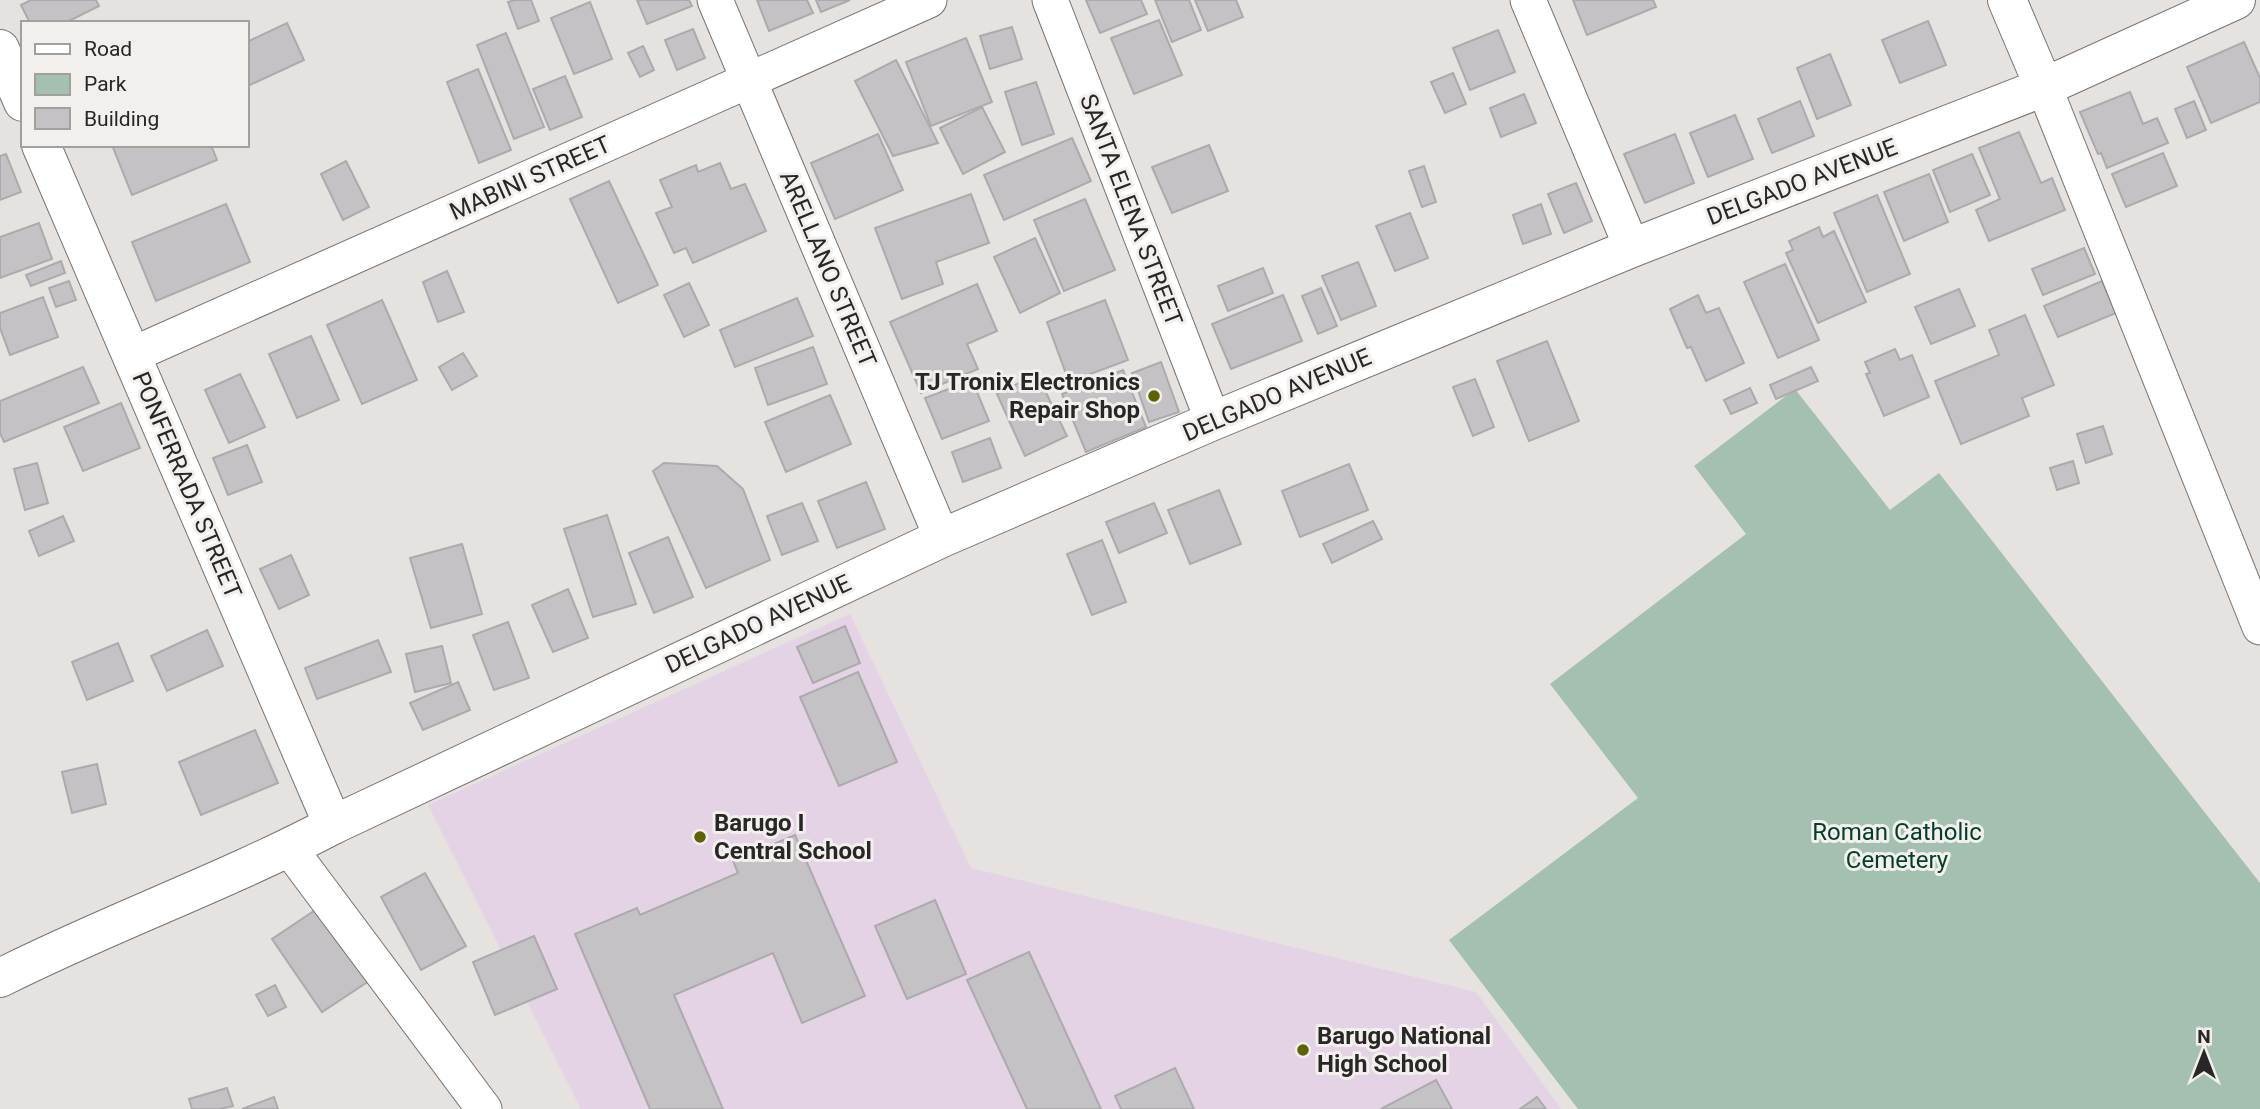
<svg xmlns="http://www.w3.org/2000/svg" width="2260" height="1109" viewBox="0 0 2260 1109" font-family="Roboto,sans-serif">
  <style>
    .education { fill: #e4d3e4 }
    .green { fill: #a4c0b1 }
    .building { fill: #c4c2c5; stroke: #acaaad; stroke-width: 2 }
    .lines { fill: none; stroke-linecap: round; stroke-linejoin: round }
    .street-casing { stroke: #767371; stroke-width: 37 }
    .secondary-casing { stroke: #767371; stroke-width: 40 }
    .primary-casing { stroke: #767371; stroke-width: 40 }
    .street { stroke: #fff; stroke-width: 35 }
    .secondary { stroke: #fff; stroke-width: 38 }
    .primary { stroke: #fff; stroke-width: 38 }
    .poi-dot { fill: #5c6300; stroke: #f3efed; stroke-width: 2.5 }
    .labels { text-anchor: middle; stroke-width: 6; stroke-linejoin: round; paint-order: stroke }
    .street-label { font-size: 24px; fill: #282626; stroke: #f3efed }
    .poi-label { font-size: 24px; font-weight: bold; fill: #282626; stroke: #f3efed; text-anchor: start }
    .park-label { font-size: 24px; fill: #013f2a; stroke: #f3efed }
  </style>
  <rect width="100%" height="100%" fill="#e5e2e0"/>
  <path class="education" d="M850,614l121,254 505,124 85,117h-980l-153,-304z"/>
  <path class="green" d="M1795,389l95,121 49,-37 321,410v226h-682l-129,-169 189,-142 -88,-114 196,-150 -52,-68z"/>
  <g class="building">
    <path d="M31,0h65l3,6 -34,17h-35l-9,-18z"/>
    <path d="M515,0h16l8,21 -21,8 -10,-27z"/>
    <path d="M637,0h52l3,6 -45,18z"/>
    <path d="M757,0h50l6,13 -44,18z"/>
    <path d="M816,0h34l-29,12z"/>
    <path d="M1086,0h55l6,14 -47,19z"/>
    <path d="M1155,0h34l12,30 -29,12z"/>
    <path d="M1195,0h41l7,17 -35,14z"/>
    <path d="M1573,0h80l3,7 -69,28z"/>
    <path d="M590,2l22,57 -38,15 -23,-56z"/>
    <path d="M1159,20l23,55 -48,19 -23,-56z"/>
    <path d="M1928,21l18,44 -46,18 -18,-43z"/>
    <path d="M287,23l17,37 -54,25 -3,-8v-35z"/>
    <path d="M1012,27l10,32 -32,10 -10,-33z"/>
    <path d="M693,29l12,29 -28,12 -12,-30z"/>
    <path d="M1498,30l17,42 -45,18 -17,-42z"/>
    <path d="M506,33l38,94 -30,12 -37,-94z"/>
    <path d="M966,38l26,64 -61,24 -25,-64z"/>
    <path d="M2244,42l16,36v24l-49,21 -24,-56z"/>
    <path d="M643,46l11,24 -14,7 -12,-24z"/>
    <path d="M1830,54l21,51 -34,14 -20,-51z"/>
    <path d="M896,60l42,83 -45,13 -38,-75z"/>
    <path d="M478,69l33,81 -32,13 -32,-81z"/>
    <path d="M1453,73l13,31 -21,9 -14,-31z"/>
    <path d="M565,76l17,41 -32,13 -17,-41z"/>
    <path d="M1036,82l18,52 -32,11 -17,-53z"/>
    <path d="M2130,92l13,32 14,-6 11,25 -61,25 -6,-15 -3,1 -18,-42z"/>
    <path d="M1524,94l12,29 -35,14 -11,-29z"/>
    <path d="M1800,101l14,35 -42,17 -14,-34z"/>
    <path d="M2194,101l12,29 -19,8 -12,-29z"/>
    <path d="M982,107l23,45 -42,22 -23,-46z"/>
    <path d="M1735,115l18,44 -45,18 -18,-44z"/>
    <path d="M2019,132l22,51 11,-5 13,32 -76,31 -13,-31 24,-11 -21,-51z"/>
    <path d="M878,134l25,56 -68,29 -24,-56z"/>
    <path d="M1675,134l19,49 -49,20 -21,-49z"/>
    <path d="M1072,138l19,43 -87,39 -20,-45z"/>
    <path d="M112,145h99l6,15 -85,35z"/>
    <path d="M1209,145l19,46 -56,22 -20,-46z"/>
    <path d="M2163,153l14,33 -51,21 -14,-33z"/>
    <path d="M6,154l15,38 -21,8v-44z"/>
    <path d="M1972,154l18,41 -40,17 -17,-42z"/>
    <path d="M346,161l23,46 -26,13 -22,-46z"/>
    <path d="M720,163l11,26 14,-5 21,47 -73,32 -7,-15 -12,5 -18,-40 16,-6 -12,-27 36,-15 2,7z"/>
    <path d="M1424,166l12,36 -14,5 -13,-36z"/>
    <path d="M1929,174l19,48 -44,19 -20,-49z"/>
    <path d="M609,181l49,104 -40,18 -48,-104z"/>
    <path d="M1576,183l16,38 -28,12 -16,-39z"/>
    <path d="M971,194l18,49 -53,19 7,22 -41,15 -27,-71z"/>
    <path d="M1877,195l33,79 -43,18 -33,-79z"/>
    <path d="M1085,199l30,71 -51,21 -30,-71z"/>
    <path d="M226,204l24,58 -94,39 -24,-59z"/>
    <path d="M1541,204l10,30 -28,10 -10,-29z"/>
    <path d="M1410,213l18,45 -33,13 -19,-45z"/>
    <path d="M39,223l13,36 -52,19v-41z"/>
    <path d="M1819,227l4,10 11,-6 32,71 -48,21 -32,-70 7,-3 -4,-9z"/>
    <path d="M1035,238l25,55 -40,20 -26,-56z"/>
    <path d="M2084,248l11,26 -52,21 -11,-26z"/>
    <path d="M61,261l4,12 -34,13 -5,-11z"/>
    <path d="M1358,262l18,44 -35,14 -19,-44z"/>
    <path d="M1785,264l34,76 -41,18 -34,-76z"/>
    <path d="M1263,268l10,25 -45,18 -10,-25z"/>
    <path d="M447,271l17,41 -26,10 -15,-40z"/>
    <path d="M69,281l7,19 -20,7 -7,-19z"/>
    <path d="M2102,281l14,32 -58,24 -14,-31z"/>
    <path d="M689,283l20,42 -25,12 -20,-42z"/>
    <path d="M977,284l20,47 -30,13 11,25 -57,24 -31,-71z"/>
    <path d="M1321,288l16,38 -19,8 -16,-38z"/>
    <path d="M1959,289l16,37 -44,18 -16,-37z"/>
    <path d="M1283,295l19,46 -71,28 -19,-45z"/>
    <path d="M1698,295l8,18 13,-5 25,55 -38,18 -15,-34 -4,1 -17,-39z"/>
    <path d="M43,297l15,40 -48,18 -10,-27v-15z"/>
    <path d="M797,298l16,38 -78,31 -15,-37z"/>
    <path d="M382,300l35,80 -55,24 -35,-79z"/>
    <path d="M1105,300l23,60 -59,22 -22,-60z"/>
    <path d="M2025,315l29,70 -32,13 7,18 -68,28 -26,-63 64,-26 -10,-25z"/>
    <path d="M311,336l28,64 -42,18 -28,-64z"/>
    <path d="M1547,341l32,80 -50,20 -32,-80z"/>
    <path d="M813,347l14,37 -59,21 -13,-37z"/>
    <path d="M1895,349l5,11 12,-5 17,42 -45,19 -18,-42 4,-1 -5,-11z"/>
    <path d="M463,353l14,23 -25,14 -13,-23z"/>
    <path d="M1161,362l18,50 -30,10 -17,-49z"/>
    <path d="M83,367l16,36 -95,39 -4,-9v-32z"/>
    <path d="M1811,367l7,14 -42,18 -6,-14z"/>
    <path d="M1123,370l23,57 -60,25 -24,-58z"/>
    <path d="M240,374l25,53 -36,16 -24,-53z"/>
    <path d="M1037,374l30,62 -42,20 -28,-62z"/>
    <path d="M1475,379l19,48 -21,9 -20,-49z"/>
    <path d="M972,380l17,41 -47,18 -17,-41z"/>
    <path d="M1750,388l7,15 -26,11 -7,-14z"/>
    <path d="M830,395l21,49 -65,28 -21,-50z"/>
    <path d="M121,403l19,45 -57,23 -19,-44z"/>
    <path d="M2103,426l9,28 -26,9 -9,-29z"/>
    <path d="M990,438l11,30 -38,14 -11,-30z"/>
    <path d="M247,445l15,37 -34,13 -15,-37z"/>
    <path d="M2073,461l6,22 -22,7 -7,-22z"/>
    <path d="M37,463l11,40 -23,7 -11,-41z"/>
    <path d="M664,463l53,3 26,23 27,71 -64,28 -53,-117z"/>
    <path d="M1349,464l19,46 -68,27 -18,-46z"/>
    <path d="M866,482l19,47 -48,19 -19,-47z"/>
    <path d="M1219,490l22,54 -51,20 -22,-54z"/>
    <path d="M802,503l16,38 -36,14 -15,-39z"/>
    <path d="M1154,503l13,30 -48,20 -13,-31z"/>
    <path d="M607,515l29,89 -43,13 -29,-88z"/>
    <path d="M63,516l11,25 -35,15 -10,-25z"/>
    <path d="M1373,521l9,18 -50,24 -9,-19z"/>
    <path d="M668,537l25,60 -39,16 -25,-60z"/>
    <path d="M1102,540l24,62 -34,13 -25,-61z"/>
    <path d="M462,544l20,70 -51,14 -21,-70z"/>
    <path d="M291,555l18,40 -30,14 -19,-40z"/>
    <path d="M568,589l20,49 -35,14 -21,-47z"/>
    <path d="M508,622l21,56 -35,12 -21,-55z"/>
    <path d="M845,626l15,37 -47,20 -16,-36z"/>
    <path d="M207,630l16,36 -56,25 -16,-35z"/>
    <path d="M378,640l13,32 -74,27 -12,-31z"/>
    <path d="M118,643l15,38 -46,19 -15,-38z"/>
    <path d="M442,646l9,37 -36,9 -9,-38z"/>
    <path d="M858,672l39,90 -58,24 -39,-89z"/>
    <path d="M458,682l12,28 -47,20 -13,-27z"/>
    <path d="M255,730l23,53 -77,32 -22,-53z"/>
    <path d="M97,764l9,40 -34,9 -10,-41z"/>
    <path d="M795,835l70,161 -63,27 -29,-70 -99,42 49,114h-73l-75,-175 62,-26 3,7 98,-42 -5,-12z"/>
    <path d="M425,873l41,73 -45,24 -40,-73z"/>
    <path d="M935,900l31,74 -59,25 -32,-73z"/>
    <path d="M320,907l49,74 -47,31 -50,-73z"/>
    <path d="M534,936l23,53 -62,26 -22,-53z"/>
    <path d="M1029,952l72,157h-74l-60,-129z"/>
    <path d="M275,985l11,22 -18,9 -12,-21z"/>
    <path d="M1175,1068l19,41h-73l-6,-13z"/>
    <path d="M1436,1080l16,29h-71z"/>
    <path d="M227,1088l6,18 -13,3h-28l-3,-10z"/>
    <path d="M274,1097l4,12h-36z"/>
    <path d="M1537,1097l9,12h-26z"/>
  </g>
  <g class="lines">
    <defs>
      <g id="street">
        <path d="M715,0l227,538"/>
        <path d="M1050,0l163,421"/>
        <path d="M1528,0l104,248"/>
        <path d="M2044,87l216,540"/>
        <path d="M132,355l797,-355"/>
        <path d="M289,848l195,261"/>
      </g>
      <g id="secondary">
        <path d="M2007,0l37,87"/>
        <path d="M0,49l23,53"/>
        <path d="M41,145l292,680"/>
      </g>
      <path id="primary" d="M0,978c109,-55 225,-96 333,-153l609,-287 271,-117 419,-173 412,-161 192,-87"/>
    </defs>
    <use href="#street" class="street-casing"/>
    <use href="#secondary" class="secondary-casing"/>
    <use href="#primary" class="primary-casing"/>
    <use href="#street" class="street"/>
    <use href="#secondary" class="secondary"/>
    <use href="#primary" class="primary"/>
  </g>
  <g class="poi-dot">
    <circle cx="1154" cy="396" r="7"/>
    <circle cx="700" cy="837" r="7"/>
    <circle cx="1303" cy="1050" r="7"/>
  </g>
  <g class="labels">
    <g class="street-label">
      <text transform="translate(530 178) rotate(-24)" y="8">MABINI STREET</text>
      <text transform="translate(1802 182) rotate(-21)" y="8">DELGADO AVENUE</text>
      <text transform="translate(1131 210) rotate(69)" y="8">SANTA ELENA STREET</text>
      <text transform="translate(828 269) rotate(67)" y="8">ARELLANO STREET</text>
      <text transform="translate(1277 395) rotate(-23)" y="8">DELGADO AVENUE</text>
      <text transform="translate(187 485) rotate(67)" y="8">PONFERRADA STREET</text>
      <text transform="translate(758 624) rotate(-25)" y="8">DELGADO AVENUE</text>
    </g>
    <g class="poi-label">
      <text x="1140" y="390" text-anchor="end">TJ Tronix Electronics<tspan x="1140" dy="28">Repair Shop</tspan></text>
      <text x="714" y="831">Barugo I<tspan x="714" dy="28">Central School</tspan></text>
      <text x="1317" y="1044">Barugo National<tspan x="1317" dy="28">High School</tspan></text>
    </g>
    <g class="park-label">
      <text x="1897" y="840">Roman Catholic<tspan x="1897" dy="28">Cemetery</tspan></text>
    </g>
  </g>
  <rect x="21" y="21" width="228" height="126" fill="#f3efed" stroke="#a29f9d" stroke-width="2"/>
  <rect x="35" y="44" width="35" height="10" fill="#ffffff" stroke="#a29f9d" stroke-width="2"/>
  <text x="84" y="56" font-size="21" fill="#282626">Road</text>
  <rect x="35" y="74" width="35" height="21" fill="#a4c0b1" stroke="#a29f9d" stroke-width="2"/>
  <text x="84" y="91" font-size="21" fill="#282626">Park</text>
  <rect x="35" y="108" width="35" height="21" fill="#c4c2c5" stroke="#a29f9d" stroke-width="2"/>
  <text x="84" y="126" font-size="21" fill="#282626">Building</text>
  <g transform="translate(2204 1053)" stroke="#f3efed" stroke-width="5" paint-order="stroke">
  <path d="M0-5L12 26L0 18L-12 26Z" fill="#282626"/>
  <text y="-10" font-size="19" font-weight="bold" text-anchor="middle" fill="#282626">N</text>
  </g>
</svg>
